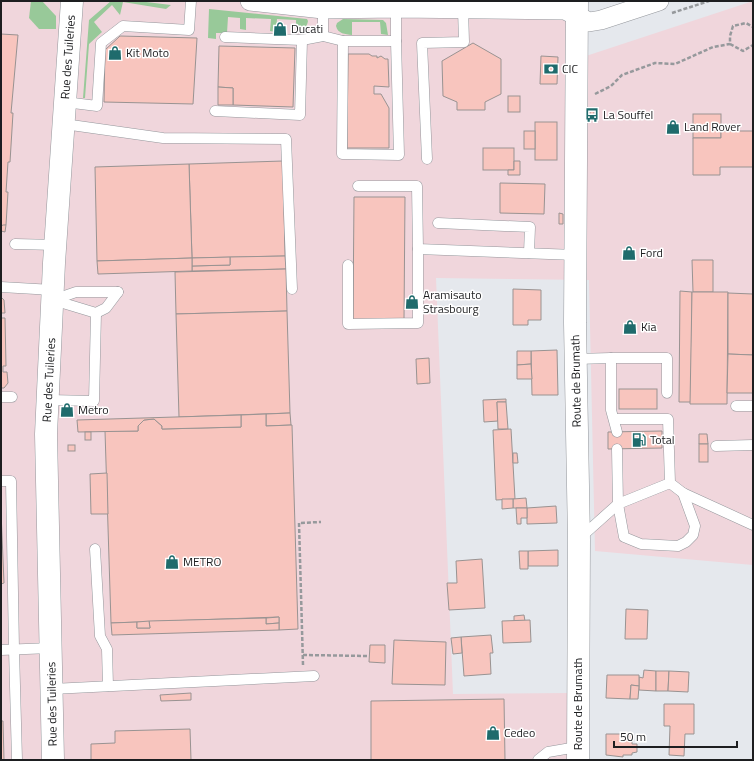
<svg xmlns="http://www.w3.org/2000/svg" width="754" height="761" viewBox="0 0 754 761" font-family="'Titillium Web',sans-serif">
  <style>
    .commercial { fill: #f0d6dc }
    .green { fill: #98c999 }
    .building { fill: #f8c5be; stroke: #999392 }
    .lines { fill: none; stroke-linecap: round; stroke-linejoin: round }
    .service-casing { stroke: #94979c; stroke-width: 11 }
    .minor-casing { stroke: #94979c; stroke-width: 20 }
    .tertiary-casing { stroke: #94979c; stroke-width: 23 }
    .secondary-casing { stroke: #94979c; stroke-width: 23 }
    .path { stroke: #96999c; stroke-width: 2.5; stroke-dasharray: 4 2; stroke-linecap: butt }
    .service { stroke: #fff; stroke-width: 10 }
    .minor { stroke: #fff; stroke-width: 19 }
    .tertiary { stroke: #fff; stroke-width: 22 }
    .secondary { stroke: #fff; stroke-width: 22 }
    .labels { text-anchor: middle; stroke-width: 3; stroke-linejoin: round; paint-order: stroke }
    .poi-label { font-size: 12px; fill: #1d1e20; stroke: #fff; text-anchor: start }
    .street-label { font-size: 12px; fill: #1d1e20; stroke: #fff }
  </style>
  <rect width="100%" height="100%" fill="#e5e8ed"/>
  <path class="commercial" d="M1,1h581l4,55 167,-55v564l-158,-14 -6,-271 -153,-2 17,416 115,-1v67h-567z"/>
  <g class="green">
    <path d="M31,1h11l14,15v13h-17l-10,-11z"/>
    <path d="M111,1h27l33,4 -5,4 -43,-7 -3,13 -8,-10 -18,17 8,10 -13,12 -4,54h-2l6,-78z"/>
    <path d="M209,9l98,10 1,2c-1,6 -5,11 -12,11v-12l-19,-1 -1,13 -6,-1 1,-12 -25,-1v12l-6,-1v-11l-12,-1 -1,16h-11v6l-8,-1z"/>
    <path d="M343,19l40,1 3,3 2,12 -7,-1 -1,-12h-28v13c-7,-1 -14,-1 -16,-9l1,-3z"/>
  </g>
  <g class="building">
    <path d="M1,34l17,1 -7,78h2l-3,49h-2l-2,30h2l-2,33 -5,1z"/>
    <path d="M120,36l77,2 -4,66 -89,-2 1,-52z"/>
    <path d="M473,43l28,16v35l-16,8v8h-28v-8l-14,-6 -1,-35z"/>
    <path d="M219,46l76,2 -2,59 -60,-2v-17l-15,-1z"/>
    <path d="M348,54h21l3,2h5v2l4,-2 4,3h3l1,28 -15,-1v8h7l8,14v40h-42z"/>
    <path d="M541,56l17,1 -1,27h-17z"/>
    <path d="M218,87l15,1v17h-15z"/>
    <rect x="508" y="96" width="12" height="16"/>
    <path d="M590,109l4,1v10h-4z"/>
    <rect x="693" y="114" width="28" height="24"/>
    <rect x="535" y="122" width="22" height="38"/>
    <rect x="524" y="131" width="11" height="18"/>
    <path d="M721,131h32v36h-33v8h-27v-37h28z"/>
    <rect x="483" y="148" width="31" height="22"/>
    <path d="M283,161l2,95 -93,2 -3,-94z"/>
    <path d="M514,161h6v14h-12v-5h6z"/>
    <path d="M189,164l3,94 -95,3 -2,-94z"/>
    <path d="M500,183l45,1 -1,30 -44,-1z"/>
    <path d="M354,197h51l-1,123h-51z"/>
    <path d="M559,213l4,1v10h-4z"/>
    <path d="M3,225h3l-1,7 -4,-1v-5z"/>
    <path d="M285,256l1,13 -94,2v-5l38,-1v-8z"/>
    <path d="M230,257v8l-38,1v-8z"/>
    <path d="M192,258v13l-94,3 -1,-13z"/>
    <path d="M692,260h21v32h-20z"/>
    <path d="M286,269l1,42 -111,3 -1,-42z"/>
    <path d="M513,289l28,1v30h-13v5h-15z"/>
    <path d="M680,291l12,1 -1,110h-12z"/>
    <path d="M692,292h36l-1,112h-37z"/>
    <path d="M728,293l25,1v61l-25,-1z"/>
    <path d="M1,297l3,3 1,13h-4z"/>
    <path d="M287,311l3,102 -111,4 -3,-103z"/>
    <path d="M1,318h4l1,48h-3v6h4l1,11 -4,5h-3z"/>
    <path d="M557,350l1,45h-26l-1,-44z"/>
    <path d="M517,351h14v13l-14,1z"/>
    <path d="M728,354l25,1v38h-26z"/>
    <path d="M429,358l1,25 -13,1 -1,-25z"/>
    <path d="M531,364l1,15h-15v-14z"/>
    <rect x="619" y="389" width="38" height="20"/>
    <path d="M506,399v3h-9l1,19 -14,1 -1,-22z"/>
    <path d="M497,402h9l2,27h-10z"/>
    <path d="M290,413l1,12 -25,1v-12z"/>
    <path d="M266,414v12l26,-1 6,204 -19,1v-13l-168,6 -6,-192h33v-5l6,-6 10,-1 8,7v3l79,-2v-12z"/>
    <path d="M241,415v12l-79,2v-3l-8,-7 -10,1 -6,6v5l-60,1 -1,-12z"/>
    <path d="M511,429l4,70 -19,1 -3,-70z"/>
    <path d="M662,431v17l-54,1v-17z"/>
    <rect x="85" y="432" width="6" height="8"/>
    <path d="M699,434h8l1,10h-9z"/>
    <rect x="699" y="444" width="9" height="18"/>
    <rect x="68" y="445" width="7" height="6"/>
    <path d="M513,453h4l1,10h-5z"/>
    <path d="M107,473l1,41h-17l-1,-40z"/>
    <path d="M526,498l1,10h-14v-9z"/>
    <path d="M502,499h11v9l-11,1z"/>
    <path d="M556,506l1,17 -30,1v-16z"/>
    <path d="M516,508h11v10h-6v6h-4z"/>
    <path d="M1,512l3,71 -3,1z"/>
    <path d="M558,550v16h-30v-15z"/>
    <path d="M519,551h9v18h-8z"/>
    <path d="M482,559l3,49 -36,2 -2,-27h10l-1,-22z"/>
    <path d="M626,609l22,1 -1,29h-22z"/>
    <path d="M524,615l1,6h-11v-5z"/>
    <path d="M279,617v6l-13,1v-6z"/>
    <path d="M266,618v6l13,-1v7l-167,5 -1,-12 26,-1v6h13l-1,-7z"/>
    <path d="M530,620l1,22 -28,1 -1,-22z"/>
    <path d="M149,621l1,7h-13v-6z"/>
    <path d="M491,635l2,18h-3l1,21 -27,2 -3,-39z"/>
    <path d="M461,637l1,16 -9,1 -2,-16z"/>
    <path d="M394,640l52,2 -1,43 -53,-1z"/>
    <path d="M370,645h15v18l-16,-1z"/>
    <path d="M644,670l12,1v20l-17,-1v-13l4,1z"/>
    <path d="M656,671h13l-1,20h-12z"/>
    <path d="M669,671l20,1 -1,20 -20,-1z"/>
    <path d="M607,675h32v11l-8,-1 -1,14 -24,-1z"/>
    <path d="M631,685l8,1 -1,13h-8z"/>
    <path d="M191,693v7l-30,1 -1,-6z"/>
    <path d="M504,699l1,61h-134v-59z"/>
    <path d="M664,704h30v30h-9l-1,22 -15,-1 1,-29h-6z"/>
    <path d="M1,721h2l1,39h-3z"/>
    <path d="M190,729l1,31h-100v-16l24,-1v-12z"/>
    <path d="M606,734h26v10h5v8l-5,1v2h-9v2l-17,-2z"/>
  </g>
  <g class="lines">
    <defs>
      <g id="service">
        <path d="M323,36l20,5h53v-33"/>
        <path d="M225,37l77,3 21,-4v-27"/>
        <path d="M343,41l-1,113 57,1 -3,-114"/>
        <path d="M65,102l32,4 4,-63 22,-17 66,4 2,-29"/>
        <path d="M215,111l85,4 2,-75"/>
        <path d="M64,124l99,14 123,1 6,150"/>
        <path d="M427,159l-5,-116 42,-1 -1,-33"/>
        <path d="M358,186h59l1,63 158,6"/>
        <path d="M438,223l92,4 -1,26"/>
        <path d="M15,244l41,1"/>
        <path d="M348,265v59l70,-1v-74"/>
        <path d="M1,287l52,3"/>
        <path d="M53,300l43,13 10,-5 12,-16"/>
        <path d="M53,300l23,-8h42"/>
        <path d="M611,358h56v35"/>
        <path d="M576,359l35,-1v52l6,22"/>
        <path d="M1,397h11"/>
        <path d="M48,400l46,1 2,-88"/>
        <path d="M736,406h17"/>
        <path d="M614,419h54l2,64 -52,21 6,33 17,7 37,2 8,-4 7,-7 2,-9 -12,-33 -13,-10"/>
        <path d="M716,446l37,-1"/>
        <path d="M1,481h10l3,168 3,111"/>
        <path d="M683,493l70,32"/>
        <path d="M580,538l38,-34 -1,-55"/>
        <path d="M95,549l5,87 7,13 1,37"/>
        <path d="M1,650l50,-2"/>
        <path d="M52,689l262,-13"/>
        <path d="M538,760l10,-8 29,-5v3"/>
      </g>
      <path id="minor" d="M250,1l73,8 73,-1 169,2 24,12 12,-2 58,-19"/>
      <path id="tertiary" d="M53,760l-7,-326 8,-171 18,-262"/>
      <path id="secondary" d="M577,1l-2,322 4,217 -1,220"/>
    </defs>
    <use href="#service" class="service-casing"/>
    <use href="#minor" class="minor-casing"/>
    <use href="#tertiary" class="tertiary-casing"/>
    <use href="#secondary" class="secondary-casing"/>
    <g class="path">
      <path d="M672,13l37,-12"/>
      <path d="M730,44l13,7 10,-6"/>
      <path d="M595,94l16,-8 11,-11 33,-12 20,1 38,-17 17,-3v-8l3,-10 13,-3 7,4"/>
      <path d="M303,655l65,1"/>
      <path d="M303,665l-4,-142 22,-1"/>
    </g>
    <use href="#service" class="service"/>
    <use href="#minor" class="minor"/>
    <use href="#tertiary" class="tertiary"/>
    <use href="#secondary" class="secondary"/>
  </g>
  <defs>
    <symbol id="shop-bare" viewBox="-9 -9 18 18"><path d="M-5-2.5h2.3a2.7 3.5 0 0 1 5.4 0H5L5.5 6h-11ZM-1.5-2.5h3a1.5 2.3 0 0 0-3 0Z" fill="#1f6b6c" stroke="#fff" stroke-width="2.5" paint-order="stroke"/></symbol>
    <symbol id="bank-bare" viewBox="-9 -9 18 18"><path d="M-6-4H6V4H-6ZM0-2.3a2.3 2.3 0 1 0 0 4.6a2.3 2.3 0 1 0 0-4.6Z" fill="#1f6b6c" stroke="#fff" stroke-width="2.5" paint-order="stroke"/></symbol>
    <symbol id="bus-bare" viewBox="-9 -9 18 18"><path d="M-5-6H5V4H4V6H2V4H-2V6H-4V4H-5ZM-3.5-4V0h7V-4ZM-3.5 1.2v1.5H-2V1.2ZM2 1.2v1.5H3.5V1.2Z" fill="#1f6b6c" stroke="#fff" stroke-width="2.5" paint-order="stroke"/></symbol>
    <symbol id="fuel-bare" viewBox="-9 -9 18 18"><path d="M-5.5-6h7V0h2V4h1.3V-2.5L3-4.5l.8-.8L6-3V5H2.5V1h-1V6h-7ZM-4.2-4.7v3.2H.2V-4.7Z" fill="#1f6b6c" stroke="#fff" stroke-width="2.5" paint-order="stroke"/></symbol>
  </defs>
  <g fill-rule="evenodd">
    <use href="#shop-bare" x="270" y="19" width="20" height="20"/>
    <use href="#shop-bare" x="105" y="43" width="20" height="20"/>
    <use href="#bank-bare" x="541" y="59" width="20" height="20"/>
    <use href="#bus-bare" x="582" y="105" width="20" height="20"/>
    <use href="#shop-bare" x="663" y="117" width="20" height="20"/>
    <use href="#shop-bare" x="619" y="243" width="20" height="20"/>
    <use href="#shop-bare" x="402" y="292" width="20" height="20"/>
    <use href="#shop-bare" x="620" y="317" width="20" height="20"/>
    <use href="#shop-bare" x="57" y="400" width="20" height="20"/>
    <use href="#fuel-bare" x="629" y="430" width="20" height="20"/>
    <use href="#shop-bare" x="162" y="552" width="20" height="20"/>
    <use href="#shop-bare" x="483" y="723" width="20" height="20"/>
  </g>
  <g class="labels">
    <g class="poi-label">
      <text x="291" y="33">Ducati</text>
      <text x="126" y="57">Kit Moto</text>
      <text x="562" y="73">CIC</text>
      <text x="603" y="119">La Souffel</text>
      <text x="684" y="131">Land Rover</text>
      <text x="640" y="257">Ford</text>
      <text x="423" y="299">Aramisauto<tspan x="423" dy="14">Strasbourg</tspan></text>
      <text x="641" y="331">Kia</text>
      <text x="78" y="414">Metro</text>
      <text x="650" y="444">Total</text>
      <text x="183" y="566">METRO</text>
      <text x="504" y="737">Cedeo</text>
    </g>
    <g class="street-label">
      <text transform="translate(68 57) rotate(-86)" y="4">Rue des Tuileries</text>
      <text transform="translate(49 380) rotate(-87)" y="4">Rue des Tuileries</text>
      <text transform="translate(576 381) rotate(-91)" y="4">Route de Brumath</text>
      <text transform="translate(52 704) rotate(-91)" y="4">Rue des Tuileries</text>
      <text transform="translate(578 704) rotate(-90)" y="4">Route de Brumath</text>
    </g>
  </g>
  <rect width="754" height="761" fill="none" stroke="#1d1e20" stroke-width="4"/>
  <path d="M614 741v6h123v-6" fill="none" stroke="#1d1e20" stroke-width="2"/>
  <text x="620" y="741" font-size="12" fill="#1d1e20" stroke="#ffffff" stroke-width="3" paint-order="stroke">50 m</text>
</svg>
